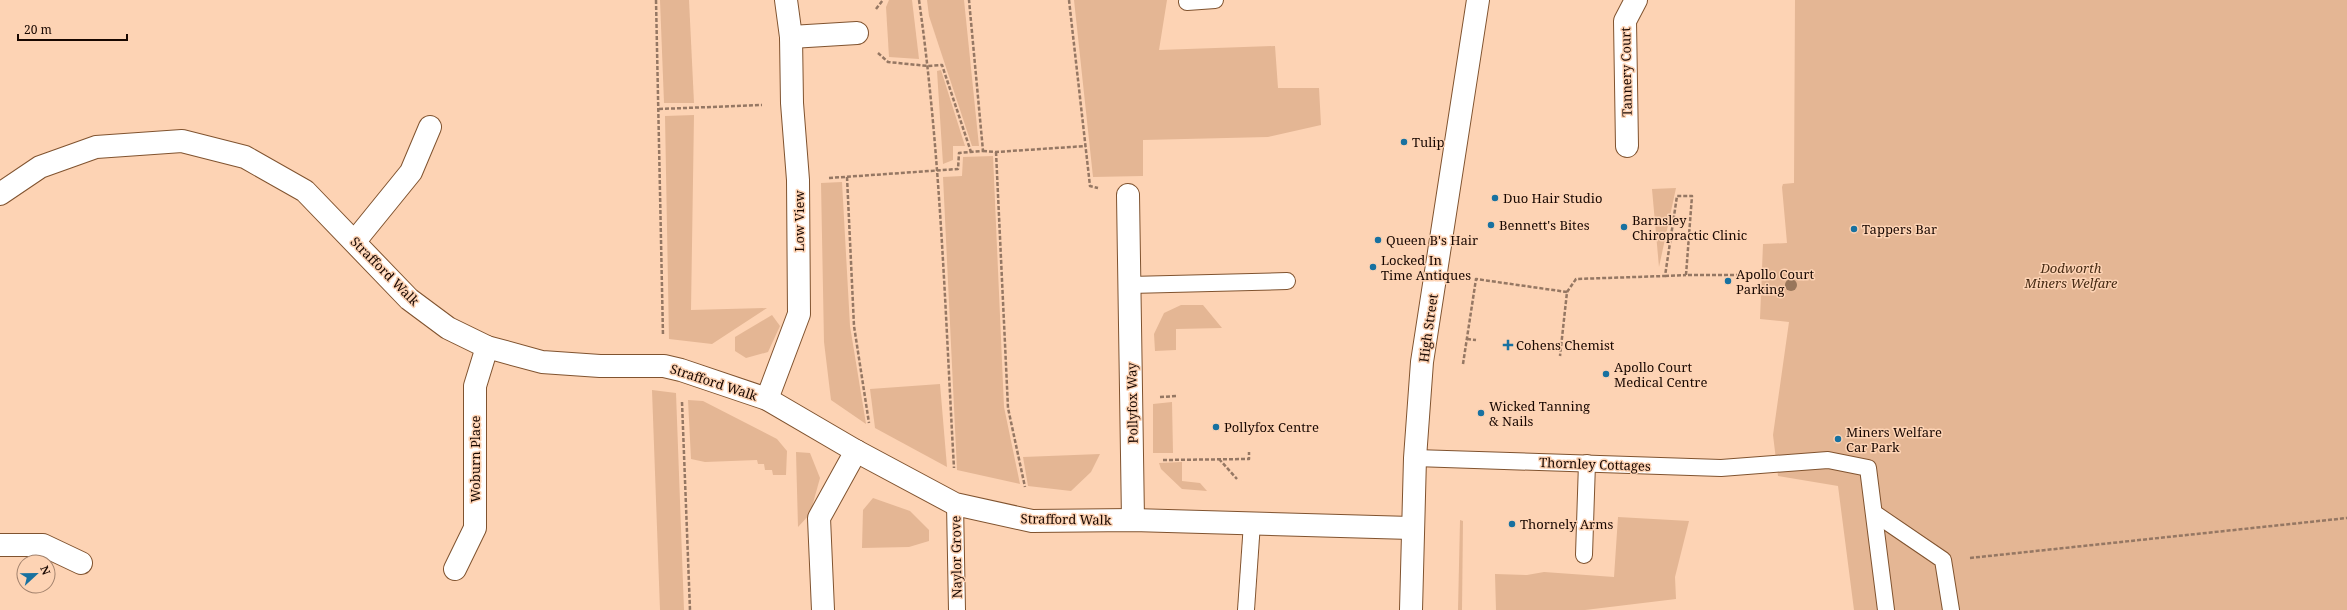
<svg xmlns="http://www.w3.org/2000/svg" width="2347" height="610" viewBox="0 0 2347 610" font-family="'Noto Serif',serif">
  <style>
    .green { fill: #e4b694 }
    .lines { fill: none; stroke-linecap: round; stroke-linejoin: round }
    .service-casing { stroke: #80532f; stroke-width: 18 }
    .minor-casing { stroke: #80532f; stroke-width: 24 }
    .secondary-casing { stroke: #80532f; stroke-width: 24 }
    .path { stroke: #957763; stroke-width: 2.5; stroke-dasharray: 4 2; stroke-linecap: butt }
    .service { stroke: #fff; stroke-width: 16 }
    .minor { stroke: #fff; stroke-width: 22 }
    .secondary { stroke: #fff; stroke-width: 22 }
    .tree { fill: #98765b }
    .poi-dot { fill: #1871a0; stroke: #fdd3b4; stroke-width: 1.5 }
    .labels { text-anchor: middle; stroke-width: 3; stroke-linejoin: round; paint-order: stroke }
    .street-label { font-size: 13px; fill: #180700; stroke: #fdd3b4 }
    .poi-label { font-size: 13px; fill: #180700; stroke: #fdd3b4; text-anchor: start }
    .park-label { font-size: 13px; font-style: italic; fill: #462a13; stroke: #fdd3b4 }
  </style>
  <rect width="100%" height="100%" fill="#fdd3b4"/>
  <g class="green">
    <path d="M660,0h29l5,103h-30z"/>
    <path d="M889,0h23l7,59 -30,-2 -3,-50z"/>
    <path d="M927,0h37l15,146h-7l-43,-130z"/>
    <path d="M1074,0h93l-8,50 116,-4 3,42h41l2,37 -53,12 -125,3v36l-50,1z"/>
    <path d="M1795,0h552v610h-493l-16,-124 -60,-10 -5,-41 16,-113 -29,-3 3,-75 24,-1 -5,-56 1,-3 11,-1z"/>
    <path d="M941,70l24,76h-12v14l-10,4 -6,-93z"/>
    <path d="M694,115l-3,195 76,-2 -55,36 -43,-5 -4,-223z"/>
    <path d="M993,156l11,251 16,77 -63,-14 -14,-293 19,-1 1,-19z"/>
    <path d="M842,182l8,144 16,98 -35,-24 -7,-58 -3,-159z"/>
    <path d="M1676,188l-17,79 -7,-78z"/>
    <path d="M1181,305h22l19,23 -46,1v21l-21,1 -1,-17 10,-21z"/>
    <path d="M772,315l8,11 -12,26 -22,6 -11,-7v-14z"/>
    <path d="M940,384l7,83 -72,-39 -5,-39z"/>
    <path d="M652,390l24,3 8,217h-24z"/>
    <path d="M688,400l15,1 74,38 10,12 -1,24h-13l-1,-5h-7l-1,-6h-6l-1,-4 -52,2 -14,-3z"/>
    <path d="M1172,402l1,51h-20v-49z"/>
    <path d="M796,452l14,1 10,25 -10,36 -12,13z"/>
    <path d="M1100,454l-9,18 -20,19 -43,-5 -5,-29z"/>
    <path d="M1182,462v19l18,2 7,8 -25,-2 -21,-20 -2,-6z"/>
    <path d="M873,498l37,13 19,19v11l-20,6 -47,1 1,-38z"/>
    <path d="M1618,517l71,4 -14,56 1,22 -91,11h-89l-1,-36 32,1 17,-3 70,5z"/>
    <path d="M1460,520l3,1 -1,89h-4z"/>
  </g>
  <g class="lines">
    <defs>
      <g id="service">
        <path d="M1187,2l28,-2"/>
        <path d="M1130,285l157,-4"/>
        <path d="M1415,458l306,10 107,-8 40,8 18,142"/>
        <path d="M955,504l2,106"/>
        <path d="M1874,513l69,47 8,50"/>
        <path d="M1584,555l3,-92"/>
        <path d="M1246,610l6,-87"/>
      </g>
      <g id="minor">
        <path d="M791,37l66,-4"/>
        <path d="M1627,146l-2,-125 11,-21"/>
        <path d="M0,194l40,-27 56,-20 86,-6 63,16 60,34 104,108 39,29 39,19 55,15 58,4h64l17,4 86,29 89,52 99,53 77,17 101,-1 278,8"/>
        <path d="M1128,195l5,325"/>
        <path d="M355,241l56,-69 19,-45"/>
        <path d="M767,399l32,-85 -1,-134 -6,-77 -1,-66 -5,-37"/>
        <path d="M0,545h43l38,18"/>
        <path d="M455,569l20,-41v-142l12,-39"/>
        <path d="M823,610l-4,-92 37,-67"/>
      </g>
      <path id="secondary" d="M1411,610l4,-152 7,-96 56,-362"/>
    </defs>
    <use href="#service" class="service-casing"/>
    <use href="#minor" class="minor-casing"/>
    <use href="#secondary" class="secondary-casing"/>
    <g class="path">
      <path d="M656,0l7,336"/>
      <path d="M919,0c22,155 26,312 35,468"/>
      <path d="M1069,0l21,186 8,2"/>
      <path d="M876,9l7,-9"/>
      <path d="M878,53l10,9 40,4 14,-1 29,87"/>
      <path d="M659,109l103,-4"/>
      <path d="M983,151l13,1 90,-6"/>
      <path d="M996,152l12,256 17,79"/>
      <path d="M847,177l7,149 15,97"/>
      <path d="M829,178l129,-9 1,-16 24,-2 -14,-151"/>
      <path d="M1665,276l21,-1"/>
      <path d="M1567,292l9,-13 89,-3 12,-80h15l-6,79h51"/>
      <path d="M1467,339l9,1"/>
      <path d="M1463,364l13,-85 91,13 -7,64"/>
      <path d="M1160,397l18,-1"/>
      <path d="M682,402l8,208"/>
      <path d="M1219,459l18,20"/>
      <path d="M1163,460l86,-1v-7"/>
      <path d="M1970,558l377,-40"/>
    </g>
    <use href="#service" class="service"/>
    <use href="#minor" class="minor"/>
    <use href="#secondary" class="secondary"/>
  </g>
  <circle class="tree" cx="1791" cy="285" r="6"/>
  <g class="poi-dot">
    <circle cx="1404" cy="142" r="4"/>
    <circle cx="1495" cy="198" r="4"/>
    <circle cx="1491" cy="225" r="4"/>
    <circle cx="1624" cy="227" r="4"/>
    <circle cx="1854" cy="229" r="4"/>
    <circle cx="1378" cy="240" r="4"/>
    <circle cx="1373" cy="267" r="4"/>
    <circle cx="1728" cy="281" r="4"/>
    <path d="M1506 339h4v4h4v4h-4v4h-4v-4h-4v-4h4z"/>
    <circle cx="1606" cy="374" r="4"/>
    <circle cx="1481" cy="413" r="4"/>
    <circle cx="1216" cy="427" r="4"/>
    <circle cx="1838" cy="439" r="4"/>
    <circle cx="1512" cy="524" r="4"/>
  </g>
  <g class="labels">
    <g class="street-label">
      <text transform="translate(1626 72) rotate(-91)" y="5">Tannery Court</text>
      <text transform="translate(799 221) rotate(-90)" y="5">Low View</text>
      <text transform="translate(385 271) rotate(45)" y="5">Strafford Walk</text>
      <text transform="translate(1428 328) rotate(-82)" y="5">High Street</text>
      <text transform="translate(714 382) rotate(18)" y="5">Strafford Walk</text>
      <text transform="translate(1132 403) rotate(-91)" y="5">Pollyfox Way</text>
      <text transform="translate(475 459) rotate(-90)" y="5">Woburn Place</text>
      <text transform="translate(1595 464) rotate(2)" y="5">Thornley Cottages</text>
      <text transform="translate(1066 519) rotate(1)" y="5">Strafford Walk</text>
      <text transform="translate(956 557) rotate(-91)" y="5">Naylor Grove</text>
    </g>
    <g class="poi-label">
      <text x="1412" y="147">Tulip</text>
      <text x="1503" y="203">Duo Hair Studio</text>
      <text x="1632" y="225">Barnsley<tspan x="1632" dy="15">Chiropractic Clinic</tspan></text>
      <text x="1499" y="230">Bennett's Bites</text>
      <text x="1862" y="234">Tappers Bar</text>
      <text x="1386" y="245">Queen B's Hair</text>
      <text x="1381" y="265">Locked In<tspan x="1381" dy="15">Time Antiques</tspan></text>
      <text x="1736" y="279">Apollo Court<tspan x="1736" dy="15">Parking</tspan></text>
      <text x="1516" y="350">Cohens Chemist</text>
      <text x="1614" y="372">Apollo Court<tspan x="1614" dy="15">Medical Centre</tspan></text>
      <text x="1489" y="411">Wicked Tanning<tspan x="1489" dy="15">&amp; Nails</tspan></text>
      <text x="1224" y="432">Pollyfox Centre</text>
      <text x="1846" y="437">Miners Welfare<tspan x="1846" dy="15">Car Park</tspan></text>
      <text x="1520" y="529">Thornely Arms</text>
    </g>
    <g class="park-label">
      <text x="2071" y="273">Dodworth<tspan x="2071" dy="15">Miners Welfare</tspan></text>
    </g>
  </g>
  <g transform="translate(36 574) rotate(68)"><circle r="19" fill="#fdd3b4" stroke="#a1816c"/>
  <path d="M0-3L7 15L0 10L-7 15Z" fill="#1871a0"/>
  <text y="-6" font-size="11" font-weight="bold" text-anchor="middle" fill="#180700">N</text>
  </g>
  <path d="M18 34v6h109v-6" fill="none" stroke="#180700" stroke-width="2"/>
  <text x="24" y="34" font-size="12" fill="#180700" stroke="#fdd3b4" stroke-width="3" paint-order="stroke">20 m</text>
</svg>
